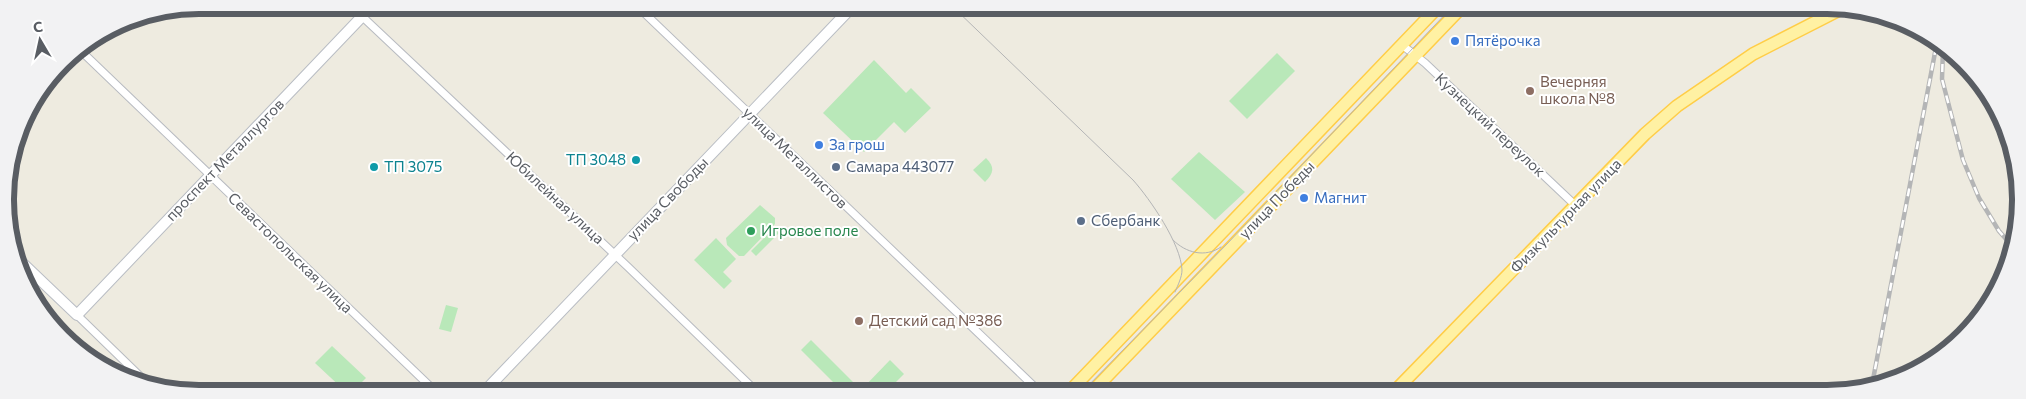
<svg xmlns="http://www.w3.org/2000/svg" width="2026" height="399" viewBox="0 0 2026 399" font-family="Commissioner,sans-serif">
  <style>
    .green { fill: #b9e8b9 }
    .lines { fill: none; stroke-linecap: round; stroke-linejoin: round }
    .street-casing { stroke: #b8bbc1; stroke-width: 9 }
    .secondary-casing { stroke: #b9bdc4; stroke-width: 12 }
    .primary-casing { stroke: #ffcd47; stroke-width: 14 }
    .street { stroke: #fff; stroke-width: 7 }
    .secondary { stroke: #fff; stroke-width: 10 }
    .primary { stroke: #fff1a3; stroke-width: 11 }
    .tram { stroke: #b4b5b6; stroke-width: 1 }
    .rail-casing { stroke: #b4b5b6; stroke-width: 4.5 }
    .rail { stroke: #fff; stroke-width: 2.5; stroke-dasharray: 8; stroke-linecap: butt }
    .shop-dot { fill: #3f7fe0; stroke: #fff; stroke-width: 2 }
    .education-dot { fill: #8d6e63; stroke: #fff; stroke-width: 2 }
    .culture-dot { fill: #0f9aa8; stroke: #fff; stroke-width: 2 }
    .service-dot { fill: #5c6f8a; stroke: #fff; stroke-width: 2 }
    .leisure-dot { fill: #2e9e5b; stroke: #fff; stroke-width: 2 }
    .labels { text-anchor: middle; stroke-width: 4; stroke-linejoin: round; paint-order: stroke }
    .shop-label { font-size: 15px; fill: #366cbe; stroke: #fff; text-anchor: start }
    .education-label { font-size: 15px; fill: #785e54; stroke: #fff; text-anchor: start }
    .street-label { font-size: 15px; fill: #595d63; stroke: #fff }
    .culture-label { font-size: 15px; fill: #0d838f; stroke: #fff; text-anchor: end }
    .service-label { font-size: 15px; fill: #4e5e75; stroke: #fff; text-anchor: start }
    .leisure-label { font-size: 15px; fill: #27864d; stroke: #fff; text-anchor: start }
    .rim { fill: none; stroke: #595d63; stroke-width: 6 }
  </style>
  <rect width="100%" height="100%" fill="#eeebe0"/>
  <g class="green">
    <path d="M1277,53l18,18 -48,48 -18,-18z"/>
    <path d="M874,60l32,33 5,-5 20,20 -26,25 -11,-11 -30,30 -41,-39z"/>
    <path d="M1199,152l46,40 -30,28 -44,-41z"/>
    <path d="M986,158c9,9 8,15 -1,24l-12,-12z"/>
    <path d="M760,205l15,13v6l-31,32h-5l-12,-11 -1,-7z"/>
    <path d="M774,228l5,5 -23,23 -5,-5z"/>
    <path d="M716,238l20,21 -13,13 9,9 -8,8 -30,-29z"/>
    <path d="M446,305l12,3 -7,24 -12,-3z"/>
    <path d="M811,340l47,47 -6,6h-8l-43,-43z"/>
    <path d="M332,346l34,32 -14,14h-6l-31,-29z"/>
    <path d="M890,360l14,14 -19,19h-17l-5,-5z"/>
  </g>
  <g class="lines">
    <defs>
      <g id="street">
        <path d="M350,5l278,262 130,126"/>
        <path d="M636,5l405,388"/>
        <path d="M1402,45l23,18 151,143"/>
        <path d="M80,50l357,343"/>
        <path d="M77,315l70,68"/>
      </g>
      <g id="secondary">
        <path d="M14,255l63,60 296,-310"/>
        <path d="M483,393l370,-387"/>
      </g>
      <g id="primary">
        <path d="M1068,393l371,-387"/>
        <path d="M1091,393l372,-387"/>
        <path d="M1393,393l252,-259 32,-28 76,-52 92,-47"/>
      </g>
    </defs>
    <use href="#street" class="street-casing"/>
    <use href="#secondary" class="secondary-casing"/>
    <use href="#primary" class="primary-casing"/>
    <use href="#street" class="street"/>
    <use href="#secondary" class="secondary"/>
    <use href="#primary" class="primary"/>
    <g class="tram">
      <path d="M952,6l181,174c17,19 48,64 49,90 0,7 -4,15 -7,22"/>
      <path d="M1173,240c13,13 32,18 48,7"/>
      <path d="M1081,393l146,-149 226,-238"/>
    </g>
    <defs>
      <g id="rail">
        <path d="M1943,48l-1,31 21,81 16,38 20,33 14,16"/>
        <path d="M1872,385l65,-343"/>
      </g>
    </defs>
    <use href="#rail" class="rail-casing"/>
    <use href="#rail" class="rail"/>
  </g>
  <g class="shop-dot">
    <circle cx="1455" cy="41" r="5"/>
    <circle cx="819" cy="145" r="5"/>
    <circle cx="1304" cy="198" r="5"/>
  </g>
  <g class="education-dot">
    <circle cx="1530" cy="91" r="5"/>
    <circle cx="859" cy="321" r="5"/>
  </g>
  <g class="culture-dot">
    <circle cx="636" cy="160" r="5"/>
    <circle cx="374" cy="167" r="5"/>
  </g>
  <g class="service-dot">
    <circle cx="836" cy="167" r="5"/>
    <circle cx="1081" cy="221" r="5"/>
  </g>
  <circle class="leisure-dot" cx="751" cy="231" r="5"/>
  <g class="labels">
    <g class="shop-label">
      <text x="1465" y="46">Пятёрочка</text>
      <text x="829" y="150">За грош</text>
      <text x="1314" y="203">Магнит</text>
    </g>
    <g class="education-label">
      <text x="1540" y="87">Вечерняя<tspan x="1540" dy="17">школа №8</tspan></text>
      <text x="869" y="326">Детский сад №386</text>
    </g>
    <g class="street-label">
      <text transform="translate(1490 125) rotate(43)" y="5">Кузнецкий переулок</text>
      <text transform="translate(795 158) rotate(44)" y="5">улица Металлистов</text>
      <text transform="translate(225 160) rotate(-46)" y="5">проспект Металлургов</text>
      <text transform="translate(555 198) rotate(43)" y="5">Юбилейная улица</text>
      <text transform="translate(668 199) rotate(-46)" y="5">улица Свободы</text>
      <text transform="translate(1277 200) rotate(-46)" y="5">улица Победы</text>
      <text transform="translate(1566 216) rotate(-46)" y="5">Физкультурная улица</text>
      <text transform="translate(290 253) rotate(44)" y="5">Севастопольская улица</text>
    </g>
    <g class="culture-label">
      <text x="626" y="165">ТП 3048</text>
      <text x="384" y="172" text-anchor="start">ТП 3075</text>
    </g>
    <g class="service-label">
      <text x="846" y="172">Самара 443077</text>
      <text x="1091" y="226">Сбербанк</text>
    </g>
    <g class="leisure-label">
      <text x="761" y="236">Игровое поле</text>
    </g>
  </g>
  <path d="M0 0H2026V399H0ZM199 14H1827A185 185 0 0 1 2012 199V200A185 185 0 0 1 1827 385H199A185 185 0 0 1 14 200V199A185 185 0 0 1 199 14Z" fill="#f2f2f3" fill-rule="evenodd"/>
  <path class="rim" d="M199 14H1827A185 185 0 0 1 2012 199V200A185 185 0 0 1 1827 385H199A185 185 0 0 1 14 200V199A185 185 0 0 1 199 14Z"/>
  <g transform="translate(40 40) rotate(351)" stroke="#ffffff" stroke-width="4" paint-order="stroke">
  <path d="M0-4L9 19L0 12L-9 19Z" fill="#595d63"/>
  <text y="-8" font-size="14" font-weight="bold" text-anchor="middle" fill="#595d63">С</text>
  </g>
</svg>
